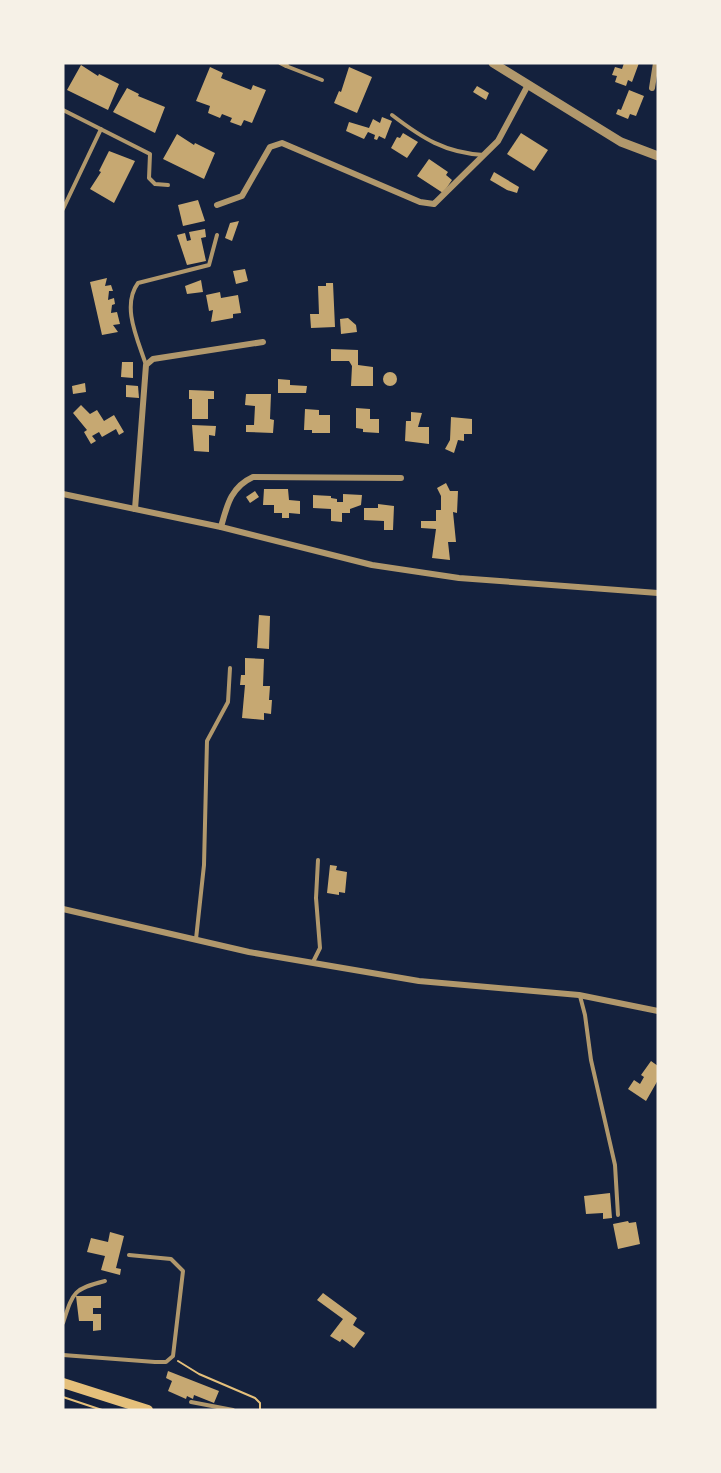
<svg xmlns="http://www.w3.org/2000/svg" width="721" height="1473" viewBox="0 0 721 1473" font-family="Inter,sans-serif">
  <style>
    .building { fill: #c6a872 }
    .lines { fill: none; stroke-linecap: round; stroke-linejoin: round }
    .path { stroke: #e5c07b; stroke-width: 2 }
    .service { stroke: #b1986c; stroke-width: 4 }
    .minor { stroke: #b1986c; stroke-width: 6 }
    .tertiary { stroke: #b1986c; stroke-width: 9 }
    .secondary { stroke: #e5c07b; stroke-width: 10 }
  </style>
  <rect width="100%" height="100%" fill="#14213d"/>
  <g class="building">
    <path d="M624,63h15l-7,19 -4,-2 -2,6 -11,-4 2,-6 -5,-1 3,-8 7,2z"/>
    <path d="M81,65l17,11 1,-2 20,10 -11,26 -41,-20z"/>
    <path d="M210,67l13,6 -2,5 30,12 2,-5 13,5 -14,33 -8,-3 -3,6 -11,-4 2,-4 -10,-4 -2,4 -12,-5 2,-7 -14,-5z"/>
    <path d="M349,67l23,10 -15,36 -23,-10 5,-12 2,1z"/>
    <path d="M477,86l12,7 -3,7 -13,-8z"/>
    <path d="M127,88l12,6 -1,2 27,11 -10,26 -42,-21z"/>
    <path d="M629,90l15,6 -8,20 -6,-2 -2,5 -12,-5 2,-5 3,1z"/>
    <path d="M382,117l10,4 -7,18 -6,-3 -2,4 -3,-1 1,-4 -7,-3 -4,7 -18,-8 3,-9 20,6 4,-9 7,4z"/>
    <path d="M403,133l15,9 -11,16 -16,-10 6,-11 3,1z"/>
    <path d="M521,133l27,17 -14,21 -27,-17z"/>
    <path d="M177,134l17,11 1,-2 20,10 -11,26 -41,-20z"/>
    <path d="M109,151l26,10 -21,42 -24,-14 11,-17 -2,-1z"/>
    <path d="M429,159l19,13 -2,3 6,5 -9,13 -26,-17z"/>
    <path d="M494,172l25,15 -2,6 -10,-3 -17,-10z"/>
    <path d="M198,200l7,21 -22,5 -5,-21z"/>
    <path d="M239,221l-7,20 -7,-3 5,-15z"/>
    <path d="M205,229l1,8 -5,1 5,23 -19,4 -10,-30 8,-2 2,8 4,-1 -2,-8z"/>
    <path d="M245,269l3,12 -12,3 -3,-13z"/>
    <path d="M107,278l-2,8 6,-1 2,6h-4l-1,9 6,-2 1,6 -3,1 -1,8 6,-1 3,12 -7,1 5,7 -16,3 -12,-53z"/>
    <path d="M201,280l2,12 -16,2 -2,-8z"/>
    <path d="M326,283h7l2,44 -24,1 -1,-14h9l-1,-28h8z"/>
    <path d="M220,292l1,6 17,-3 3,18 -8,1v4l-22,4 2,-12 -4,1 -3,-16z"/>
    <path d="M348,318l8,7 1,7 -16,2 -1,-15z"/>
    <path d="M331,349l27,1v15l15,2v19h-22l1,-20 -3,-5h-18z"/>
    <path d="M122,362h11v16l-12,-1z"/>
    <circle cx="390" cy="379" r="7"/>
    <path d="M278,379l12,1v5l17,1 -1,7h-28z"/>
    <path d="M85,383l1,9 -13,2 -1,-8z"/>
    <path d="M126,385l12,1 1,12 -13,-1z"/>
    <path d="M189,390l25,1v8h-6v20h-16v-20h-3z"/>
    <path d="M246,394h25l-1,25 4,1 -1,13 -27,-1v-7h8l1,-19 -10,-1z"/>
    <path d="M81,405l9,9 7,-4 7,11 10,-6 10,17 -5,3 -3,-6 -14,8 -3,-5 -7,4 4,5 -5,3 -7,-12 3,-2 -14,-17z"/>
    <path d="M356,408l14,1v10h9v14l-16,-1v-3l-7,-1z"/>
    <path d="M305,409l14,1v5h11v18h-18v-3h-8z"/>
    <path d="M411,412l11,1 -4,14h11v17l-24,-3 1,-20h5z"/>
    <path d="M451,417l21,2v15h-8v7l-6,-1 -4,13 -9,-4 5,-9z"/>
    <path d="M192,425l24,1 -1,10 -6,-1v17l-15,-1z"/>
    <path d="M446,483l4,8h8l-1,22 -4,-1 3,30h-8l2,18 -18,-2 4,-29 -15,-1v-7h15v-11h5v-14l-4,-8z"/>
    <path d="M264,489h24l1,11 11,1v13l-11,-1v5h-7v-5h-8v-8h-11z"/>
    <path d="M255,491l4,6 -9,6 -4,-6z"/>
    <path d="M343,494l19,1 -1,10 -11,4v4h-8v9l-11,-1v-12l-18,-1v-13l18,1v2l6,1v3h6z"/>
    <path d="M378,504l16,2 -1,24h-9v-9l-20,-1v-12h14z"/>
    <path d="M259,615l11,1 -1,33 -12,-1z"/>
    <path d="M245,658l19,1 -1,27h7l-1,14h3l-1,14 -7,-1v7l-22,-2 3,-33h-5l1,-10h4z"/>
    <path d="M330,865l7,1 -1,4 11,2 -2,21 -6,-1v3l-12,-2z"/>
    <path d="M651,1061l7,5v14l-12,21 -18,-12 6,-9 6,4 4,-7 -3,-2z"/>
    <path d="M610,1193l2,25 -9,1v-6l-17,1 -2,-18z"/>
    <path d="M628,1221l1,2 7,-1 4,22 -22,5 -5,-25z"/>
    <path d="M110,1232l14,4 -8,32 5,1 -1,6 -19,-5 4,-14 -18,-4 4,-14 17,4z"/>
    <path d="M323,1293l34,25 -4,7 12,8 -11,15 -12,-9 -2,3 -10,-6 13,-17 -26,-19z"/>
    <path d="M76,1296h25v12h-8v6h8v16l-8,1v-10h-14z"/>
    <path d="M168,1371l51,20 -5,12 -20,-8 -1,4 -6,-3 -1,3 -18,-8 4,-10 -6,-3z"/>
  </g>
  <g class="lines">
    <g class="path">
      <path d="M178,1361l21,13 56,24 5,5v7"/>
      <path d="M63,1397l39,13"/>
    </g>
    <g class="service">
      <path d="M280,63l6,3"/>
      <path d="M287,63l-1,3 36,14"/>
      <path d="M63,110l87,44 -1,24 6,6 13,1"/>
      <path d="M392,115c30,23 53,38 92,40"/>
      <path d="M63,209l38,-80"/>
      <path d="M146,365c-8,-25 -25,-59 -8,-82l71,-18 8,-30"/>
      <path d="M196,939l8,-74 3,-124 21,-39 2,-34"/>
      <path d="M313,962l7,-14 -4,-50 2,-38"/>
      <path d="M580,996l5,19 6,45 24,105 3,50"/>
      <path d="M63,1323c10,-31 10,-34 42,-42"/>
      <path d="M63,1355l92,7h11l7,-6 10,-85 -12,-12 -42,-4"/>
      <path d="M191,1402l42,8"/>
    </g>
    <g class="minor">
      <path d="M652,88l4,-25"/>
      <path d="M217,205l25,-9 28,-49 12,-4 138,59 14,2 64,-63 30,-56"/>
      <path d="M63,494l158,33 151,38 87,13 199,15"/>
      <path d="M135,509l11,-144 7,-6 110,-17"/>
      <path d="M221,527c6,-22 10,-40 32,-50l148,1"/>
      <path d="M63,909l186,43 170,29 160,14 79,16"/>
    </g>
    <path class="tertiary" d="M493,63l128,79 37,14"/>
    <path class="secondary" d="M63,1383l85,27"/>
  </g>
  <rect width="721" height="1473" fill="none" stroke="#f6f1e7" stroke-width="129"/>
</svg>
